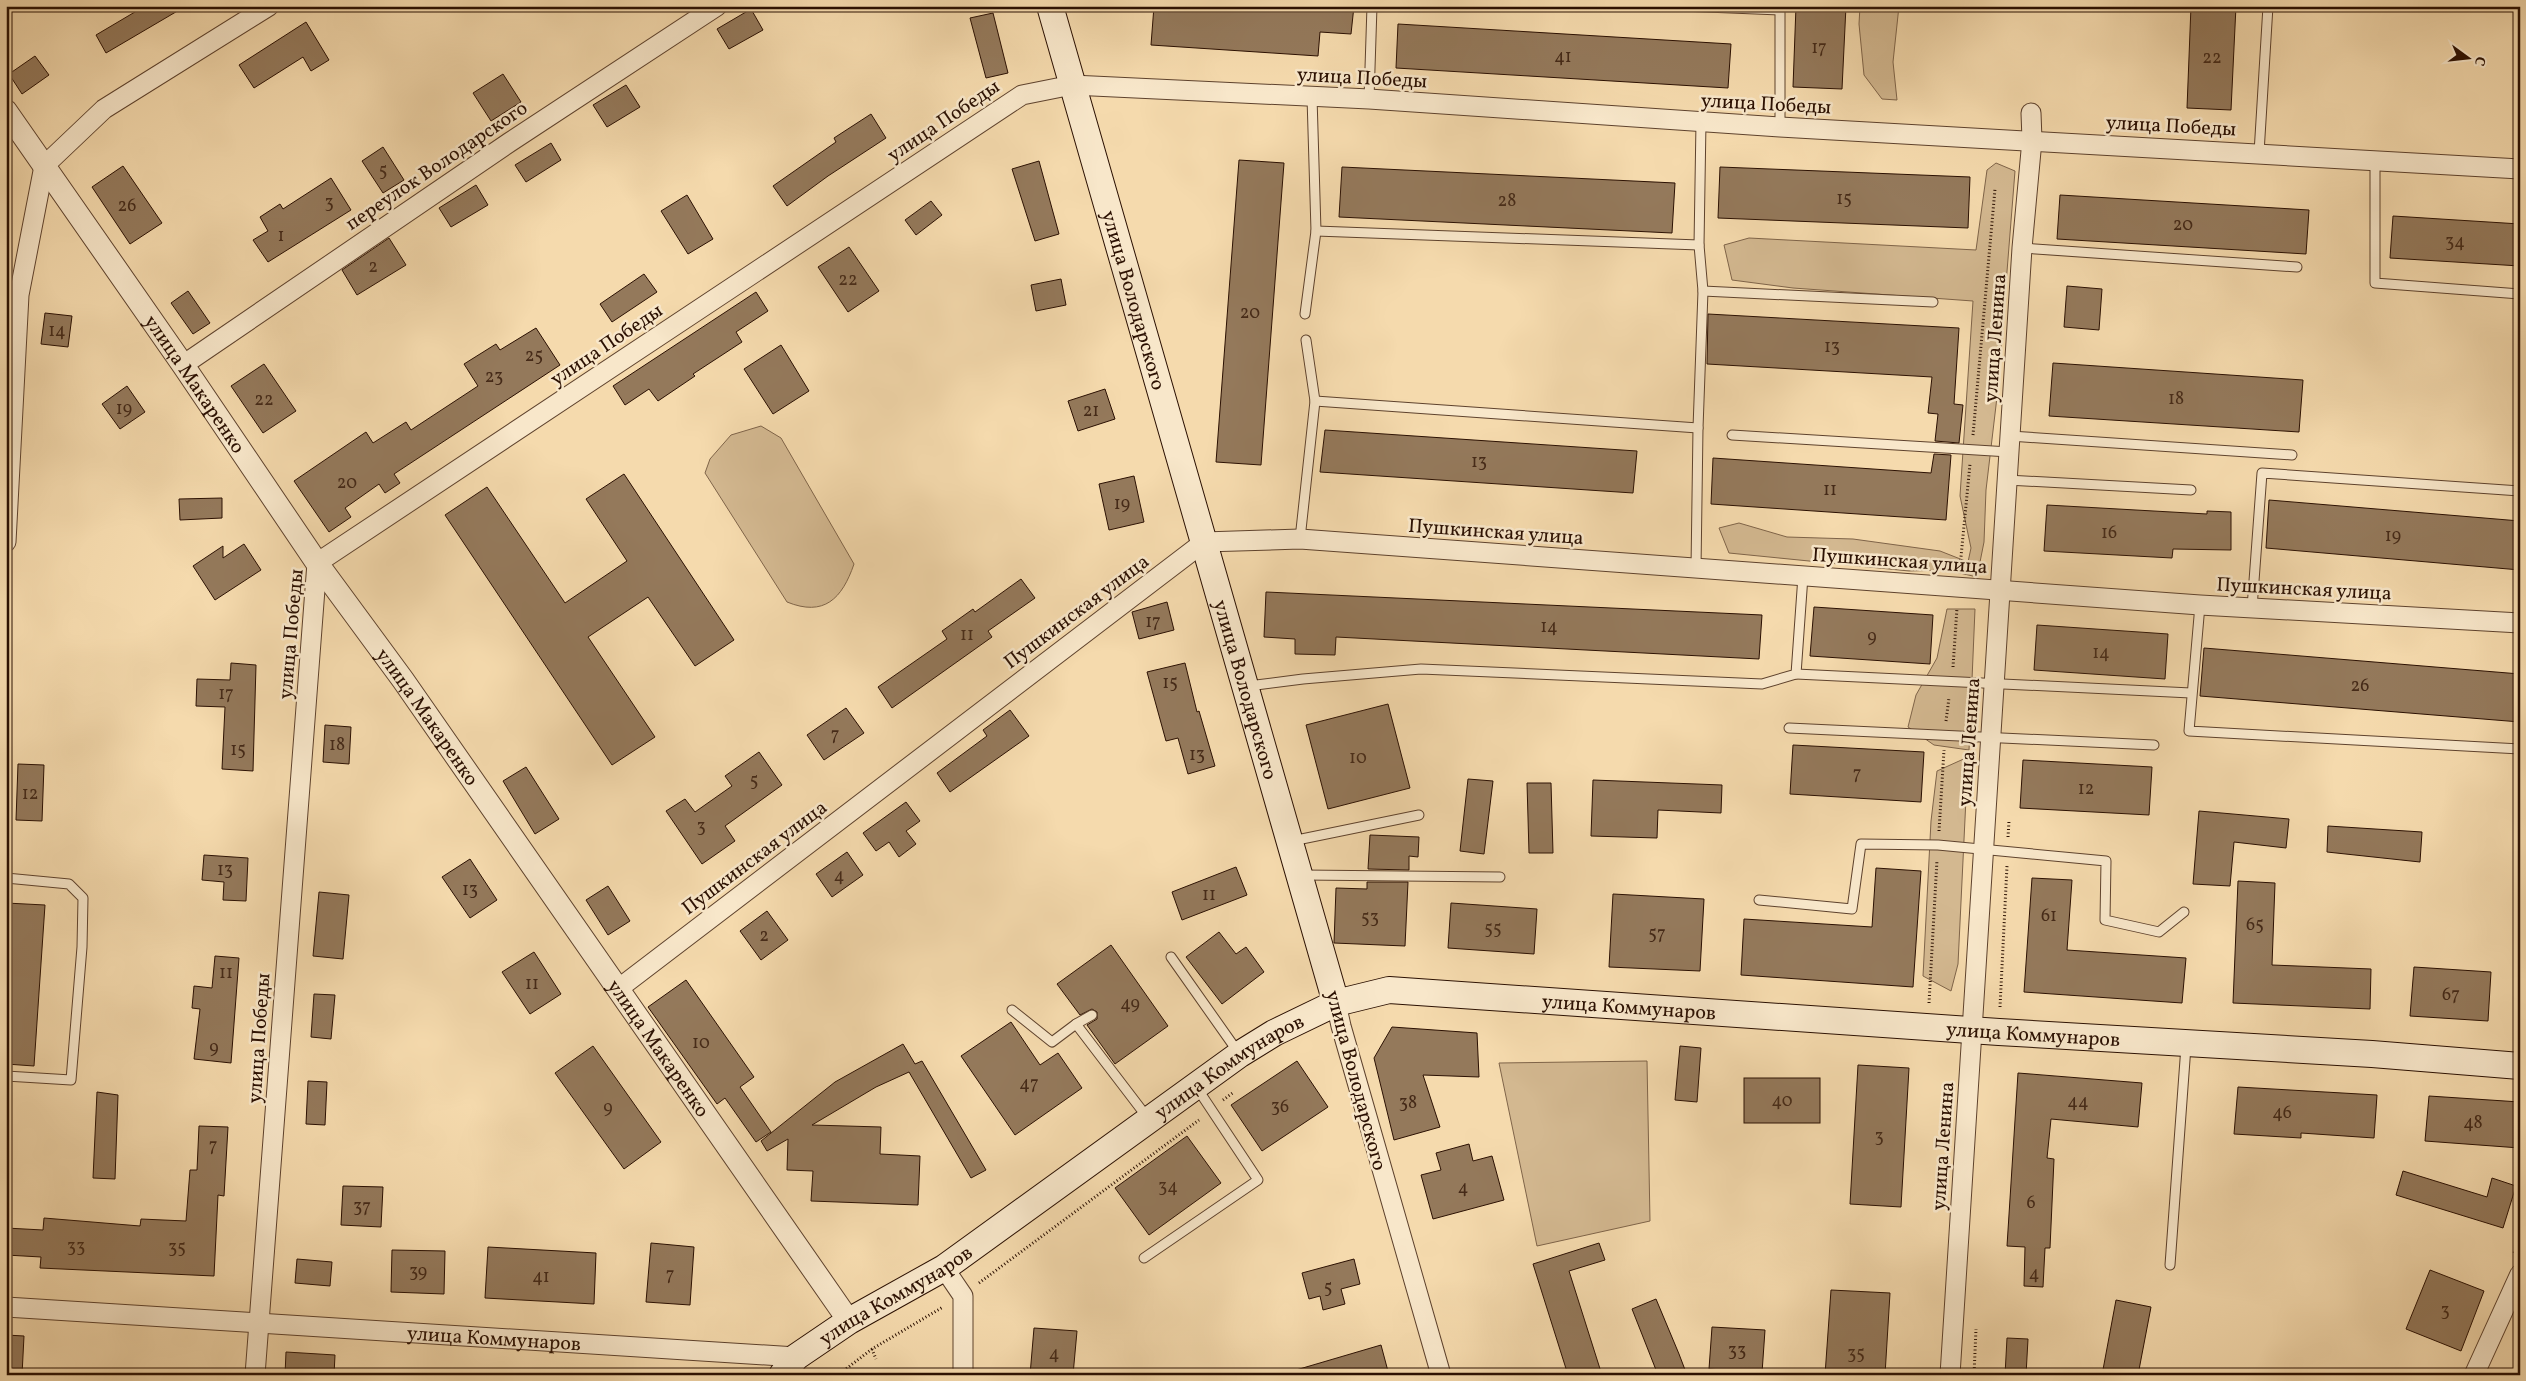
<svg xmlns="http://www.w3.org/2000/svg" width="2526" height="1381" viewBox="0 0 2526 1381" font-family="Vollkorn,serif">
  <style>
    .green { fill: #d3b890; stroke: #7f6449 }
    .building { fill: #94795b; stroke: #2b1002 }
    .lines { fill: none; stroke-linecap: round; stroke-linejoin: round }
    .service-casing { stroke: #5e422d; stroke-width: 11 }
    .minor-casing { stroke: #5e422d; stroke-width: 21 }
    .tertiary-casing { stroke: #5e422d; stroke-width: 24 }
    .secondary-casing { stroke: #2b1002; stroke-width: 28 }
    .path { stroke: #2b1002; stroke-width: 3; stroke-dasharray: 1 2.5; stroke-linecap: butt }
    .service { stroke: #f8e7ca; stroke-width: 9 }
    .minor { stroke: #f8e7ca; stroke-width: 19 }
    .tertiary { stroke: #f8e7ca; stroke-width: 22 }
    .secondary { stroke: #f8e7ca; stroke-width: 26 }
    .labels { text-anchor: middle; stroke-width: 5; stroke-linejoin: round; paint-order: stroke }
    .number-label { font-size: 18px; fill: #452a18 }
    .street-label { font-size: 20px; fill: #2b1002; stroke: #f8e7ca }
  </style>
  <rect width="100%" height="100%" fill="#f5daad"/>
  <filter id="stains"><feTurbulence type="fractalNoise" baseFrequency=".004" numOctaves="4"/><feColorMatrix values="0 0 0 0 .2 0 0 0 0 .09 0 0 0 0 .02 0 0 0 .5 -.17"/></filter>
  <radialGradient id="worn" r=".72"><stop offset=".6" stop-color="#630" stop-opacity="0"/><stop offset="1" stop-color="#630" stop-opacity=".3"/></radialGradient>
  <g class="green">
    <path d="M1860,6h39l-6,56 4,38 -15,-1 -18,-24 -5,-51z"/>
    <path d="M1996,163l19,8 -18,226 -11,93 -2,52 -7,35 -30,-7 -38,1 -180,-18 -10,-25 20,-5 48,14 66,2 87,12 28,11 3,-14 -11,-52 13,-195 -180,-13 -61,-8 -8,-35 25,-7 227,12 11,-80z"/>
    <path d="M761,426l20,12 73,126c-12,35 -30,53 -67,38l-82,-129 5,-14 21,-24z"/>
    <path d="M1947,609h28l-6,141 -35,-5 -26,-18 8,-32 21,-37z"/>
    <path d="M1968,757l-10,207 -7,27 -28,-15 8,-155 6,-50z"/>
    <path d="M1647,1061l3,160 -113,25 -38,-183z"/>
  </g>
  <g class="building">
    <path d="M145,6h41l-80,47 -10,-18z"/>
    <path d="M1154,6h200l-3,28 -31,-2 -2,24 -167,-11z"/>
    <path d="M1796,6h50l-4,83 -49,-2z"/>
    <path d="M2191,6h45l-5,104 -44,-2z"/>
    <path d="M751,9l12,21 -34,19 -12,-20z"/>
    <path d="M993,13l15,60 -22,5 -16,-60z"/>
    <path d="M306,22l23,38 -18,11 -8,-14 -49,31 -15,-23z"/>
    <path d="M1398,24l333,20 -3,44 -332,-20z"/>
    <path d="M35,56l14,19 -27,19 -13,-20z"/>
    <path d="M503,74l18,28 -30,19 -18,-28z"/>
    <path d="M626,85l14,22 -33,20 -14,-22z"/>
    <path d="M871,114l15,24 -58,38 -41,30 -14,-20 63,-44 -2,-4z"/>
    <path d="M551,143l10,17 -35,22 -11,-17z"/>
    <path d="M383,147l21,33 -21,13 -21,-32z"/>
    <path d="M1239,160l45,3 -23,302 -45,-3z"/>
    <path d="M1039,161l20,73 -24,7 -23,-72z"/>
    <path d="M123,166l39,57 -32,21 -38,-57z"/>
    <path d="M1342,167l333,16 -3,50 -333,-16z"/>
    <path d="M1720,167l250,10 -2,51 -250,-10z"/>
    <path d="M331,178l20,32 -83,52 -15,-22 15,-9 -8,-14 20,-13 3,5z"/>
    <path d="M476,185l12,20 -37,22 -12,-19z"/>
    <path d="M687,195l26,44 -25,15 -27,-43z"/>
    <path d="M2060,195l249,15 -3,44 -249,-15z"/>
    <path d="M931,201l11,14 -26,20 -11,-15z"/>
    <path d="M2393,216l127,8v42l-130,-8z"/>
    <path d="M389,238l17,27 -49,30 -15,-25z"/>
    <path d="M849,247l30,44 -31,21 -30,-45z"/>
    <path d="M644,274l13,18 -45,30 -12,-18z"/>
    <path d="M1061,279l5,26 -30,6 -5,-26z"/>
    <path d="M2067,286l35,3 -3,41 -35,-3z"/>
    <path d="M188,291l22,32 -17,11 -22,-31z"/>
    <path d="M756,292l12,19 -32,21 6,10 -49,32 2,2 -37,25 -9,-12 -24,16 -12,-19z"/>
    <path d="M45,313l27,3 -4,31 -27,-3z"/>
    <path d="M1708,314l251,14 -5,76 9,1 -4,38 -24,-2 3,-27 -10,-1 4,-36 -225,-13z"/>
    <path d="M536,328l24,37 -166,109 6,9 -15,10 -6,-9 -34,24 6,9 -22,15 -35,-51 72,-49 7,11 33,-21 5,8 67,-44 -14,-22 32,-20 4,6z"/>
    <path d="M781,345l28,46 -36,23 -29,-45z"/>
    <path d="M2053,363l250,17 -4,52 -250,-16z"/>
    <path d="M264,364l32,47 -33,22 -32,-47z"/>
    <path d="M127,386l18,26 -25,17 -18,-25z"/>
    <path d="M1105,389l10,30 -37,12 -10,-30z"/>
    <path d="M1325,430l312,21 -4,42 -313,-21z"/>
    <path d="M1934,454l17,1 -5,65 -235,-16 2,-46 218,15z"/>
    <path d="M624,474l110,166 -39,26 -47,-69 -60,40 67,100 -43,28 -167,-250 42,-28 78,116 62,-42 -41,-62z"/>
    <path d="M1134,476l10,46 -35,8 -10,-46z"/>
    <path d="M222,498v20l-42,2 -1,-21z"/>
    <path d="M2269,500l251,21v49l-254,-22z"/>
    <path d="M2047,505l160,9v-3l24,1v38l-58,-1 -1,9 -128,-7z"/>
    <path d="M244,544l17,26 -46,30 -22,-34 30,-20v12z"/>
    <path d="M1021,579l14,19 -47,33 4,6 -100,71 -14,-21 69,-48 -5,-8 31,-22 2,3z"/>
    <path d="M1266,592l496,23 -3,44 -423,-22 -1,18 -40,-1v-15l-31,-2z"/>
    <path d="M1167,602l7,28 -35,9 -7,-27z"/>
    <path d="M1814,607l119,8 -3,49 -120,-8z"/>
    <path d="M2037,625l131,9 -3,45 -131,-9z"/>
    <path d="M2204,648l316,26v48l-320,-26z"/>
    <path d="M231,663l25,2 -3,106 -31,-2 3,-62 -29,-1 1,-27 33,1z"/>
    <path d="M1185,663l12,49 2,-1 16,55 -27,8 -10,-36 -12,3 -19,-69z"/>
    <path d="M1388,704l22,84 -82,21 -22,-84z"/>
    <path d="M846,708l18,25 -40,27 -17,-25z"/>
    <path d="M1010,710l19,26 -79,56 -13,-19 50,-37 -4,-6z"/>
    <path d="M325,725l26,2 -2,37 -26,-2z"/>
    <path d="M1793,745l131,7 -3,50 -131,-8z"/>
    <path d="M759,752l23,33 -57,41 10,15 -33,23 -36,-53 19,-12 10,13 37,-26 -7,-10z"/>
    <path d="M2023,760l129,7 -3,48 -129,-7z"/>
    <path d="M18,764l26,1 -2,56 -26,-1z"/>
    <path d="M526,767l33,52 -24,15 -32,-53z"/>
    <path d="M1468,779l25,2 -9,73 -24,-3z"/>
    <path d="M1593,780l129,5 -1,28 -63,-3 -1,28 -66,-2z"/>
    <path d="M1527,783h24l2,70h-24z"/>
    <path d="M906,802l14,19 -14,10 10,13 -17,13 -10,-15 -13,9 -13,-18z"/>
    <path d="M2199,811l90,8 -3,29 -52,-6 -4,44 -37,-2z"/>
    <path d="M2328,826l94,6 -2,30 -93,-10z"/>
    <path d="M1370,835l49,2 -1,20 -9,-1v14l-41,-1z"/>
    <path d="M847,852l16,23 -31,22 -16,-23z"/>
    <path d="M204,855l44,3 -2,43 -23,-1 1,-18 -22,-2z"/>
    <path d="M470,859l27,41 -27,18 -28,-41z"/>
    <path d="M1236,867l11,28 -65,25 -10,-28z"/>
    <path d="M1876,868l45,3 -8,116 -172,-12 3,-56 128,8z"/>
    <path d="M2032,878l40,2 -5,70 119,8 -4,45 -158,-11z"/>
    <path d="M2238,881l37,2 -3,82 99,4 -1,40 -137,-6z"/>
    <path d="M1367,882h41l-3,64 -71,-3 2,-55 31,1z"/>
    <path d="M608,886l22,35 -22,14 -22,-35z"/>
    <path d="M319,892l30,3 -6,64 -30,-3z"/>
    <path d="M1613,894l91,5 -4,72 -91,-4z"/>
    <path d="M6,903l39,2 -11,161 -28,-2z"/>
    <path d="M1451,903l86,6 -3,45 -86,-6z"/>
    <path d="M767,911l21,29 -27,20 -21,-29z"/>
    <path d="M1219,932l17,22 10,-7 18,25 -42,32 -36,-47z"/>
    <path d="M1111,945l57,81 -53,38 -28,-39 10,-6v-7l-5,-3 -12,6 -23,-31z"/>
    <path d="M534,952l27,42 -31,20 -28,-42z"/>
    <path d="M215,956l24,2 -8,105 -37,-4 6,-50 -8,-1 2,-22 18,2z"/>
    <path d="M2414,967l77,5 -3,49 -78,-5z"/>
    <path d="M686,980l68,97 -14,10 31,45 -15,10 -31,-44 -8,6 -69,-97z"/>
    <path d="M314,994l21,1 -4,44 -20,-2z"/>
    <path d="M1011,1022l29,43 18,-12 24,35 -67,47 -54,-79z"/>
    <path d="M1392,1027l85,6 2,44 -56,-2 17,52 -46,13 -20,-82z"/>
    <path d="M903,1044l12,20 7,-3 64,109 -15,8 -62,-106 -33,15 -64,38 69,2 -1,27 40,2 -2,49 -107,-4 2,-30 -26,-1 1,-31 -21,12 -6,-10 74,-59z"/>
    <path d="M593,1046l68,96 -37,27 -69,-96z"/>
    <path d="M1680,1046l21,2 -4,54 -22,-2z"/>
    <path d="M1297,1061l31,46 -66,44 -31,-46z"/>
    <path d="M1858,1065l51,3 -8,139 -51,-3z"/>
    <path d="M2018,1073l124,10 -4,44 -87,-8 -4,39 7,1 -4,89h-5l-2,39 -19,-1 1,-39 -18,-1z"/>
    <rect x="1744" y="1078" width="76" height="45"/>
    <path d="M308,1081l19,1 -2,43 -19,-1z"/>
    <path d="M2238,1087l139,8 -3,43 -73,-5v5l-67,-4z"/>
    <path d="M97,1092l21,3 -3,84 -22,-1z"/>
    <path d="M2429,1096l91,6v46l-95,-7z"/>
    <path d="M199,1126l29,1 -4,69 -6,-1 -4,81 -174,-8 1,-11 -35,-2v-27l37,2 1,-12 96,8 1,-7 45,2 4,-51h7z"/>
    <path d="M1187,1136l34,47 -72,52 -34,-47z"/>
    <path d="M1469,1144l4,17 19,-5 12,44 -71,19 -12,-44 20,-5 -5,-17z"/>
    <path d="M2403,1171l84,26 5,-19 24,8 -13,42 -107,-33z"/>
    <path d="M343,1186l40,1 -2,40 -40,-2z"/>
    <path d="M651,1243l43,4 -4,58 -44,-3z"/>
    <path d="M1599,1243l6,17 -36,11 32,101 -10,3h-23l-35,-111z"/>
    <path d="M488,1247l108,6 -2,51 -109,-6z"/>
    <path d="M392,1250l53,1 -1,43 -53,-2z"/>
    <path d="M297,1259l35,3 -2,24 -35,-3z"/>
    <path d="M1354,1259l6,25 -19,5 4,15 -22,6 -3,-14 -11,3 -7,-26z"/>
    <path d="M2430,1270l54,21 -23,60 -55,-22z"/>
    <path d="M1831,1290l59,3 -5,82h-60z"/>
    <path d="M1656,1299l23,55 8,21h-29l-26,-66z"/>
    <path d="M2116,1300l35,7 -13,68h-36z"/>
    <path d="M1712,1327l53,3 -3,43 -53,-4z"/>
    <path d="M1034,1328l43,3 -4,44h-43z"/>
    <path d="M6,1335l18,1 -2,39h-16z"/>
    <path d="M2007,1338l21,1 -2,36h-21z"/>
    <path d="M1381,1345l8,30h-92l-1,-5z"/>
    <path d="M286,1352l49,3 -1,20h-49z"/>
  </g>
  <g class="lines">
    <defs>
      <g id="service">
        <path d="M1681,6l99,4"/>
        <path d="M1780,6v121"/>
        <path d="M1369,99l3,-93"/>
        <path d="M2259,153l9,-147"/>
        <path d="M2375,160v123l145,11"/>
        <path d="M1316,231l383,14"/>
        <path d="M2022,248l275,19"/>
        <path d="M1703,291l230,11"/>
        <path d="M1305,314l11,-83 -4,-134"/>
        <path d="M1315,401l383,27"/>
        <path d="M1732,435l277,17"/>
        <path d="M2010,436l282,19"/>
        <path d="M2007,480l184,10"/>
        <path d="M1300,539l15,-138 -9,-61"/>
        <path d="M1696,568l2,-140 5,-137 -4,-46 2,-123"/>
        <path d="M2200,605l-11,126 331,18"/>
        <path d="M2252,608l10,-135 258,18"/>
        <path d="M1796,674l395,19"/>
        <path d="M1248,686l55,-7 118,-10 341,15 34,-10 7,-98"/>
        <path d="M1789,728l365,17"/>
        <path d="M1292,841l127,-26"/>
        <path d="M1303,875l197,2"/>
        <path d="M6,878l63,6 14,14 -1,49 -11,133 -65,-4"/>
        <path d="M1759,900l93,9 9,-65 77,1 168,16 -1,59 54,12 25,-20"/>
        <path d="M1171,957l67,95"/>
        <path d="M1012,1010l40,32 24,-18"/>
        <path d="M1092,1015l-16,9 71,93"/>
        <path d="M1144,1258l114,-78 -61,-92"/>
        <path d="M2170,1265l16,-219"/>
      </g>
      <g id="minor">
        <path d="M183,365l327,-223 207,-136"/>
        <path d="M6,542l13,-247 25,-129 60,-57 165,-103"/>
        <path d="M618,989l586,-447 96,-3 900,66 320,18"/>
        <path d="M1336,1003l5,23 100,349"/>
        <path d="M944,1268l19,28v79"/>
        <path id="s1" d="M6,1307l790,50"/>
        <path d="M255,1375l62,-812 705,-468 50,-10 297,14 411,28 740,42"/>
        <path d="M1950,1375l72,-1127 10,-108 -1,-27"/>
        <path d="M2474,1375l46,-101"/>
      </g>
      <g id="tertiary">
        <path id="s2" d="M6,111l177,254 134,198 86,117 446,641"/>
      </g>
      <g id="secondary">
        <path id="s3" d="M1050,6l286,997"/>
        <path id="s4" d="M782,1375l14,-18 53,-36 95,-53 296,-214 34,-21 62,-30 53,-13 610,42 373,22 148,12"/>
      </g>
    </defs>
    <use href="#service" class="service-casing"/>
    <use href="#minor" class="minor-casing"/>
    <use href="#tertiary" class="tertiary-casing"/>
    <use href="#secondary" class="secondary-casing"/>
    <g class="path">
      <path d="M1973,435l22,-246"/>
      <path d="M1960,567l10,-103"/>
      <path d="M1953,667l4,-59"/>
      <path d="M1946,721l3,-23"/>
      <path d="M1939,831l5,-81"/>
      <path d="M2008,837l1,-16"/>
      <path d="M1929,1003l8,-143"/>
      <path d="M2000,1007l7,-141"/>
      <path d="M1223,1100l11,-8"/>
      <path d="M2514,1253l6,-13"/>
      <path d="M979,1283l220,-163"/>
      <path d="M872,1349l4,10"/>
      <path d="M838,1375l34,-26 71,-42"/>
      <path d="M1974,1375l2,-46"/>
    </g>
    <use href="#service" class="service"/>
    <use href="#minor" class="minor"/>
    <use href="#tertiary" class="tertiary"/>
    <use href="#secondary" class="secondary"/>
  </g>
  <g class="labels">
    <g class="number-label">
      <text x="1819" y="53">17</text>
      <text x="1563" y="62">41</text>
      <text x="2212" y="63">22</text>
      <text x="383" y="176">5</text>
      <text x="1844" y="204">15</text>
      <text x="1507" y="206">28</text>
      <text x="329" y="208">3</text>
      <text x="127" y="211">26</text>
      <text x="2183" y="230">20</text>
      <text x="281" y="241">1</text>
      <text x="2455" y="247">34</text>
      <text x="373" y="272">2</text>
      <text x="848" y="285">22</text>
      <text x="1250" y="318">20</text>
      <text x="57" y="336">14</text>
      <text x="1832" y="352">13</text>
      <text x="534" y="361">25</text>
      <text x="494" y="382">23</text>
      <text x="2176" y="404">18</text>
      <text x="264" y="405">22</text>
      <text x="124" y="414">19</text>
      <text x="1091" y="416">21</text>
      <text x="1479" y="467">13</text>
      <text x="347" y="488">20</text>
      <text x="1830" y="495">11</text>
      <text x="1122" y="509">19</text>
      <text x="2109" y="538">16</text>
      <text x="2393" y="541">19</text>
      <text x="1153" y="627">17</text>
      <text x="1549" y="632">14</text>
      <text x="967" y="640">11</text>
      <text x="1872" y="642">9</text>
      <text x="2101" y="658">14</text>
      <text x="1170" y="688">15</text>
      <text x="2360" y="691">26</text>
      <text x="226" y="699">17</text>
      <text x="835" y="740">7</text>
      <text x="337" y="750">18</text>
      <text x="238" y="755">15</text>
      <text x="1197" y="760">13</text>
      <text x="1358" y="763">10</text>
      <text x="1857" y="779">7</text>
      <text x="754" y="786">5</text>
      <text x="2086" y="794">12</text>
      <text x="30" y="799">12</text>
      <text x="701" y="832">3</text>
      <text x="225" y="875">13</text>
      <text x="839" y="881">4</text>
      <text x="470" y="895">13</text>
      <text x="1209" y="900">11</text>
      <text x="2049" y="921">61</text>
      <text x="1370" y="923">53</text>
      <text x="2255" y="930">65</text>
      <text x="1493" y="934">55</text>
      <text x="1657" y="939">57</text>
      <text x="764" y="941">2</text>
      <text x="226" y="978">11</text>
      <text x="532" y="989">11</text>
      <text x="2451" y="1000">67</text>
      <text x="1130" y="1009">49</text>
      <text x="701" y="1048">10</text>
      <text x="214" y="1053">9</text>
      <text x="1029" y="1089">47</text>
      <text x="1782" y="1106">40</text>
      <text x="2078" y="1107">44</text>
      <text x="1408" y="1108">38</text>
      <text x="1280" y="1112">36</text>
      <text x="608" y="1113">9</text>
      <text x="2282" y="1118">46</text>
      <text x="2473" y="1128">48</text>
      <text x="1879" y="1142">3</text>
      <text x="213" y="1151">7</text>
      <text x="1168" y="1192">34</text>
      <text x="1463" y="1193">4</text>
      <text x="2031" y="1208">6</text>
      <text x="362" y="1212">37</text>
      <text x="76" y="1252">33</text>
      <text x="177" y="1253">35</text>
      <text x="418" y="1277">39</text>
      <text x="2034" y="1279">4</text>
      <text x="670" y="1280">7</text>
      <text x="541" y="1282">41</text>
      <text x="1328" y="1293">5</text>
      <text x="2445" y="1316">3</text>
      <text x="1737" y="1356">33</text>
      <text x="1054" y="1359">4</text>
      <text x="1856" y="1359">35</text>
    </g>
    <g class="street-label">
      <text transform="translate(1362 77) rotate(3)" y="7">улица Победы</text>
      <text transform="translate(1766 103) rotate(3)" y="7">улица Победы</text>
      <text transform="translate(943 120) rotate(-34)" y="7">улица Победы</text>
      <text transform="translate(2171 125) rotate(3)" y="7">улица Победы</text>
      <text transform="translate(436 165) rotate(-34)" y="7">переулок Володарского</text>
      <text dy="7" stroke="none"><textPath href="#s3" startOffset="306">улица Володарского</textPath></text>
      <text transform="translate(1994 338) rotate(-86)" y="7">улица Ленина</text>
      <text transform="translate(606 344) rotate(-34)" y="7">улица Победы</text>
      <text dy="7" stroke="none"><textPath href="#s2" startOffset="332">улица Макаренко</textPath></text>
      <text transform="translate(1496 531) rotate(4)" y="7">Пушкинская улица</text>
      <text transform="translate(1900 560) rotate(4)" y="7">Пушкинская улица</text>
      <text transform="translate(2304 588) rotate(3)" y="7">Пушкинская улица</text>
      <text transform="translate(1076 611) rotate(-37)" y="7">Пушкинская улица</text>
      <text transform="translate(290 634) rotate(-85)" y="7">улица Победы</text>
      <text dy="7" stroke="none"><textPath href="#s3" startOffset="711">улица Володарского</textPath></text>
      <text dy="7" stroke="none"><textPath href="#s2" startOffset="738">улица Макаренко</textPath></text>
      <text transform="translate(1968 742) rotate(-86)" y="7">улица Ленина</text>
      <text transform="translate(754 857) rotate(-37)" y="7">Пушкинская улица</text>
      <text dy="7" stroke="none"><textPath href="#s4" startOffset="965">улица Коммунаров</textPath></text>
      <text dy="7" stroke="none"><textPath href="#s4" startOffset="1370">улица Коммунаров</textPath></text>
      <text transform="translate(258 1038) rotate(-86)" y="7">улица Победы</text>
      <text dy="7" stroke="none"><textPath href="#s2" startOffset="1142">улица Макаренко</textPath></text>
      <text dy="7" stroke="none"><textPath href="#s4" startOffset="545">улица Коммунаров</textPath></text>
      <text transform="translate(1357 1080) rotate(75)" y="7">улица Володарского</text>
      <text transform="translate(1942 1146) rotate(-86)" y="7">улица Ленина</text>
      <text dy="7" stroke="none"><textPath href="#s4" startOffset="140">улица Коммунаров</textPath></text>
      <text dy="7" stroke="none"><textPath href="#s1" startOffset="489">улица Коммунаров</textPath></text>
    </g>
  </g>
  <rect width="2526" height="1381" fill="none" stroke="#f5daad" stroke-width="25"/>
  <rect x="8" y="8" width="2511" height="1366" fill="none" stroke="#2b1002" stroke-width="2.5"/>
  <rect x="12" y="12" width="2501" height="1356" fill="none" stroke="#2b1002"/>
  <g transform="translate(2468 58) rotate(105)" stroke="#f8e7ca" stroke-width="4" paint-order="stroke">
  <path d="M0-4L9 19L0 12L-9 19Z" fill="#2b1002"/>
  <text y="-8" font-size="14" font-weight="bold" text-anchor="middle" fill="#2b1002">С</text>
  </g>
  <rect width="100%" height="100%" filter="url(#stains)"/>
  <rect width="100%" height="100%" fill="url(#worn)"/>
</svg>
